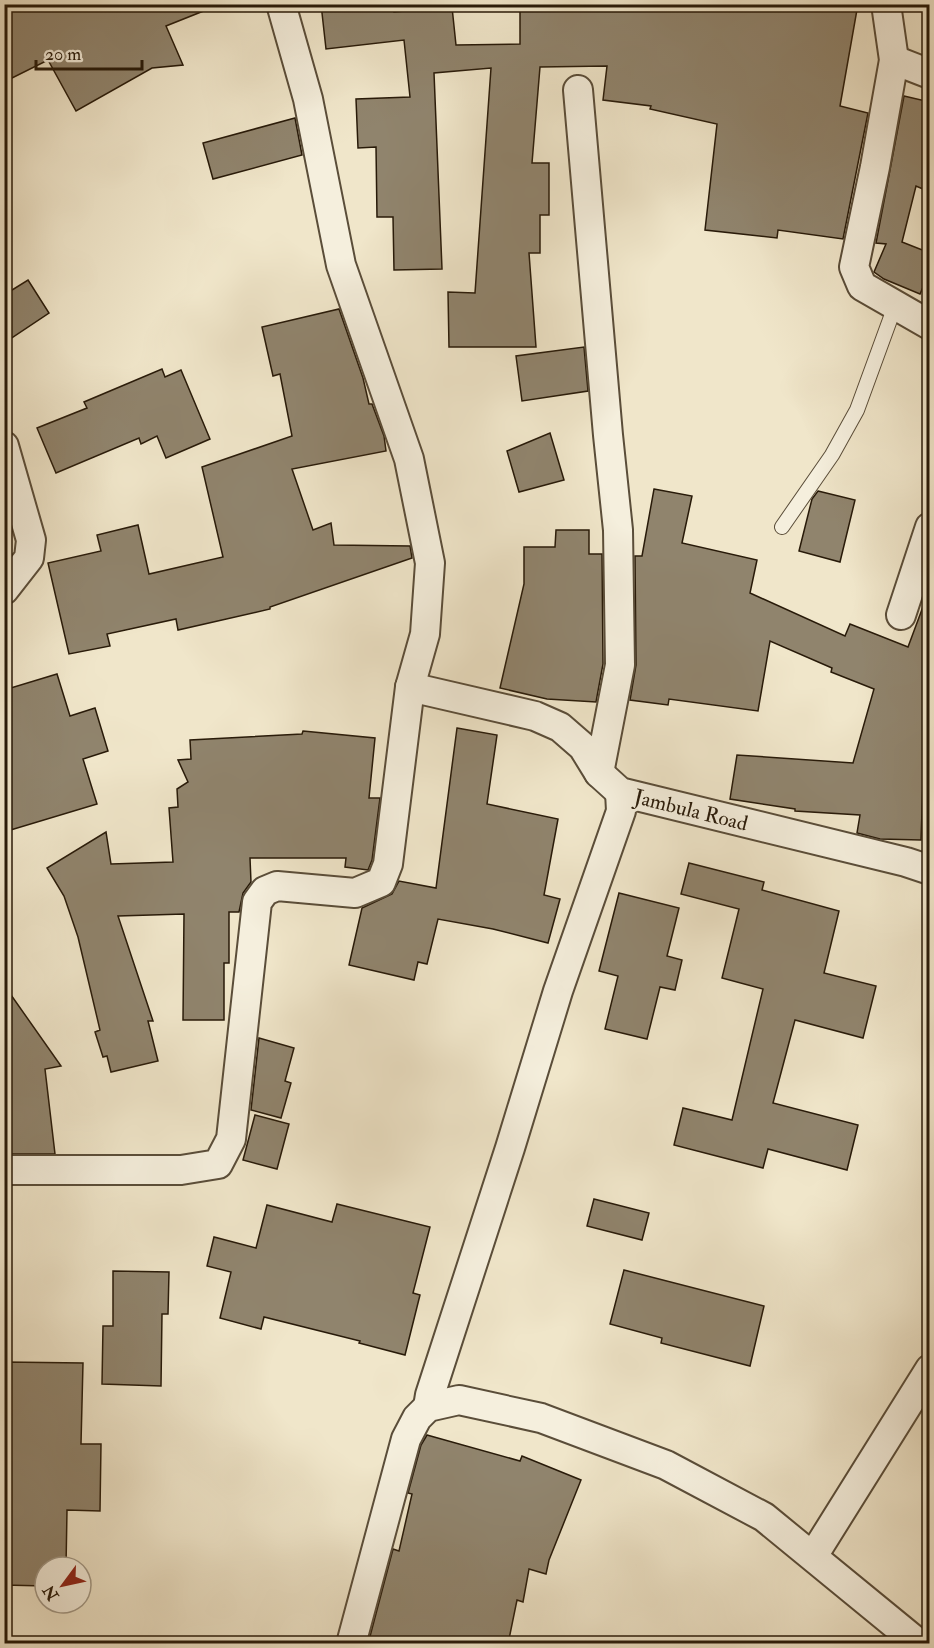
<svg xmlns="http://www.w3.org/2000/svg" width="934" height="1648" viewBox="0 0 934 1648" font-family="'IM FELL Double Pica',serif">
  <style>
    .building { fill: #90846d; stroke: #281a09; stroke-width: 1.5 }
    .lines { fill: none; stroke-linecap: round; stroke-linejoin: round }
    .lane-casing { stroke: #5a4d39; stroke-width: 16 }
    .street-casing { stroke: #5a4d39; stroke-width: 32 }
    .lane { stroke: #f5efdd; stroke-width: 14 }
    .street { stroke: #f5efdd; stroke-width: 28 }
    .labels { text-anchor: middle; stroke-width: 6; stroke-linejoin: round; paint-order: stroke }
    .street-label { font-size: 21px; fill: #281a09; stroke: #f5efdd }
  </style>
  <rect width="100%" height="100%" fill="#f0e6ca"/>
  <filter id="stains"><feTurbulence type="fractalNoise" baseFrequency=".00333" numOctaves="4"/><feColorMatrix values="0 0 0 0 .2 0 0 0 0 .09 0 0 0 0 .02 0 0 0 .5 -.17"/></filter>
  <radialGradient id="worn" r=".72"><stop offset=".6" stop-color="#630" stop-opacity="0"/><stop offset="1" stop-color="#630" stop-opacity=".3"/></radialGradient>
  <g class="building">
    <path d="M4,4h211l1,2 -50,20 17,39 -31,3 -76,43 -28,-51 -44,22z"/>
    <path d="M321,4h72l1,8 58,-5 4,38 64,-1v-40h338l-18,102 28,7 -25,126 -65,-9 -1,8 -72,-8 12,-106 -67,-15 1,-3 -48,-6 4,-34 -67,1 -8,96h17v52h-9v38h-11l7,94h-87l-1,-55 27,1 16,-225 -57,5 8,196 -48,1 -1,-53h-16l-1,-70 -18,1 -2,-49 54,-2 -6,-57 -78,9z"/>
    <path d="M904,96l26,6v90l-14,-6 -14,56 28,11v18l-10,23 -36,-15 -10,-7 12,-28 -10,-1z"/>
    <path d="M295,118l7,37 -89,24 -10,-36z"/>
    <path d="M28,280l21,33 -45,30v-48z"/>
    <path d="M339,309l24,69 6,26h3l12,32 2,15 -94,18 21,61 18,-7 3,22 76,1 2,12 -142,49v2l-92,21 -2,-11 -69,15 3,12 -41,8 -21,-91 53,-12 -4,-16 41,-10 11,49 74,-17 -21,-90 90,-31 -12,-62 -7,2 -11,-49z"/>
    <path d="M584,347l4,44 -66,10 -6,-45z"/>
    <path d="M162,369l3,8 16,-7 29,69 -44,19 -9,-22 -16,8 -2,-6 -83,35 -19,-45 50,-20 -3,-6z"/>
    <path d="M550,433l14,47 -45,12 -12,-41z"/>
    <path d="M654,489l38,7 -10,47 75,17 -7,33 95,43 5,-12 58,23 19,-51 3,1v162l-7,23 -2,58 -41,-1 -23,-6 3,-18 -65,-4v-2l-65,-10 7,-44 116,8 21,-74 -43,-17 1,-4 -62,-27 -12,70 -89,-12 -1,6 -38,-5 6,-35 -1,-109h7z"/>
    <path d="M818,491l37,9 -15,62 -41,-11 13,-52z"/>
    <path d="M556,530h33v24h13l1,110 -7,38 -49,-3 -47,-11 24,-104v-37h31z"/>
    <path d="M57,674l13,42 25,-8 13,43 -25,8 14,45 -93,28v-142z"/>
    <path d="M457,728l40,7 -10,69 71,15 -14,76 16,4 -12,44 -55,-14 -55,-10 -11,45 -9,-2 -4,18 -65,-15 13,-57 30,-14 7,-13 37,7z"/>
    <path d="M303,731l72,7 -6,60h11l-8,62 -4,10 -23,-3 1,-9h-96l1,24 -8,11 -4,19h-10v51h-5v57h-41l1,-106 -66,2 35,105h-5l10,40 -47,11 -4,-16 -4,1 -8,-25 5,-2 -22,-93 -14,-41 -17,-28 59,-36 5,32 62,-2 -4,-54 9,-1 -1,-18 11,-7 -10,-22 13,-1 -1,-19 112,-6z"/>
    <path d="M689,863l75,19 -2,8 77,21 -15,62 52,13 -13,52 -68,-18 -22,83 85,22 -11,45 -79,-21 -5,19 -89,-23 9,-37 49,12 31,-131 -41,-11 17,-69 -58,-15z"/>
    <path d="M619,893l60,15 -12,48 15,4 -7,30 -15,-3 -13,52 -42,-10 13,-53 -19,-5z"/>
    <path d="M4,985l57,81 -16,3 10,85h-51z"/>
    <path d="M259,1038l35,10 -9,33 6,2 -10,35 -30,-8z"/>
    <path d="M255,1115l34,9 -12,45 -34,-9z"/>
    <path d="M594,1199l55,14 -7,27 -55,-14z"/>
    <path d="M337,1204l93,23 -17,66 7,2 -15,60 -46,-12 1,-2 -96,-24 -3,12 -41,-11 11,-46 -24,-6 7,-29 42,11 11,-43 65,17z"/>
    <path d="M624,1270l140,36 -14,60 -89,-23 1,-5 -52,-14z"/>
    <path d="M113,1271l56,1 -1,42h-6l-1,72 -59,-2 1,-58h10z"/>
    <path d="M4,1362l79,1 -2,81h20l-1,67 -33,-1 -1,57h-21v19l-41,-1z"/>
    <path d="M427,1435l93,26 2,-5 59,24 -32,80 -3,14 -17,-5 -6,33 -6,-2 -9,44h-140l25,-95 6,2 13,-57 -4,-1 13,-48z"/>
  </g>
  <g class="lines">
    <defs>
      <path id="lane" d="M782,527l50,-72 25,-45 38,-104"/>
      <g id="street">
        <path d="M886,4l8,56 -19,107 -21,100 8,19 68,39"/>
        <path d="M894,60l36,14"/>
        <path d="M578,90l30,345 10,95 2,135 -21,108"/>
        <path d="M4,446l27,94 -2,18 -25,32"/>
        <path d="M901,615l29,-88"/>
        <path d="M410,687l125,29 25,11 23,20 16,26 21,19 286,70 24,8"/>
        <path d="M4,1170h177l37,-6 13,-25 26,-237 8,-11 12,-5 78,7 26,-11 7,-18 22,-177 15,-53 5,-71 -21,-104 -68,-194 -33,-166 -27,-95"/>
        <path d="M428,1407l2,-12 80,-247 48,-157 63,-180 -1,-19"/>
        <path d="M813,1556l117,-187"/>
        <path d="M351,1644l55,-205 11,-21 11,-11 31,-7 82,18 125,47 98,52 155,127"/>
      </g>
    </defs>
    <use href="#lane" class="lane-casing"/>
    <use href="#street" class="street-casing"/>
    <use href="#lane" class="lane"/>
    <use href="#street" class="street"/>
  </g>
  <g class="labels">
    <g class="street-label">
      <text transform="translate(691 810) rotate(14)" y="7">Jambula Road</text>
    </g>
  </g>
  <rect width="934" height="1648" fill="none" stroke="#f0e6ca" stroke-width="24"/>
  <rect x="6" y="6" width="922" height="1636" fill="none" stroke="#281a09" stroke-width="3"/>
  <rect x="12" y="12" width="910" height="1624" fill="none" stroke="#281a09" stroke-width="1.5"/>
  <g transform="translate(63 1585) rotate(237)"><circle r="28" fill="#f5efdd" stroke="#a39a88" stroke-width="1.5"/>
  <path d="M0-4.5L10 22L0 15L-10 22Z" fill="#8f2418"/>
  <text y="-9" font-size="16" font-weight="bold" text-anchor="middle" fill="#281a09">N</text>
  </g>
  <path d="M36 60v9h106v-9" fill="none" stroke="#281a09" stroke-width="3"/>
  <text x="45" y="60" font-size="18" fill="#281a09" stroke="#f5efdd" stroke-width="4.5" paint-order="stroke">20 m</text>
  <rect width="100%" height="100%" filter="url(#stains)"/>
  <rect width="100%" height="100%" fill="url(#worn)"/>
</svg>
